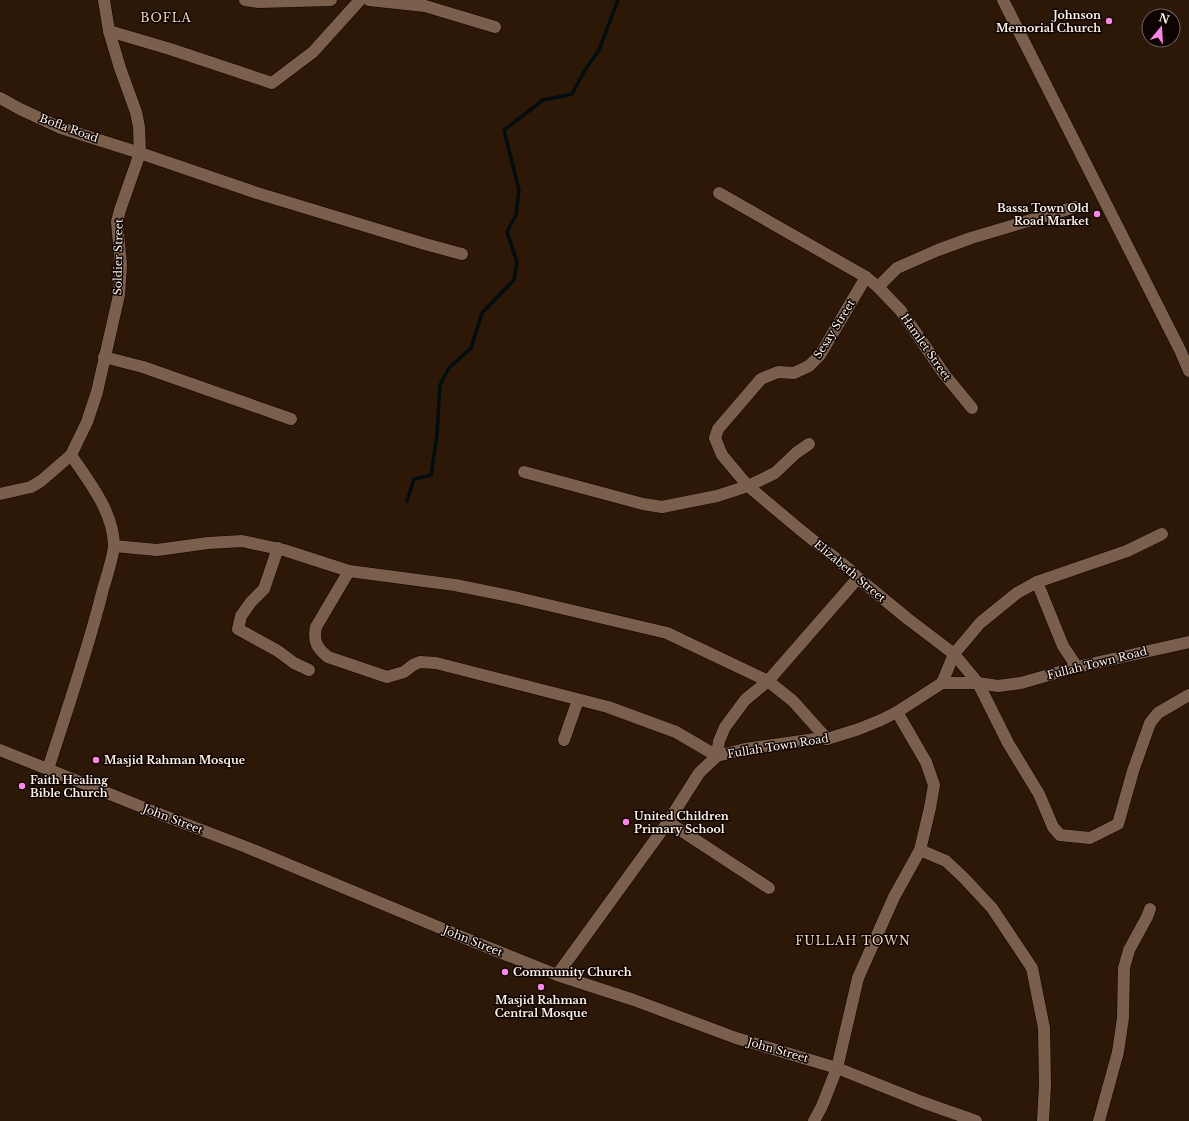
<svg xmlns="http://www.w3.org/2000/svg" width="1189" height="1121" viewBox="0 0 1189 1121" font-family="'Libre Baskerville',serif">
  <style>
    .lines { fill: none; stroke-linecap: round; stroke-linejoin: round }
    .stream { stroke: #020d10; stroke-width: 3.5 }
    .street-casing { stroke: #140300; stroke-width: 13 }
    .secondary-casing { stroke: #140300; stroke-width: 13 }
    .street { stroke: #7a5f4d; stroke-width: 12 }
    .secondary { stroke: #7a5f4d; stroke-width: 12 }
    .poi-dot { fill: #fa87e6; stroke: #0e0502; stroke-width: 1.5 }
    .labels { text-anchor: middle; stroke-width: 3; stroke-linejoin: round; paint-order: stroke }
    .poi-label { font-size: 11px; font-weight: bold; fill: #fdf0e7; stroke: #0e0502; text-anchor: start }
    .street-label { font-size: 11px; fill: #fdf0e7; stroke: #0e0502 }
    .neighbourhood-label { font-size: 12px; letter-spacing: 1px; fill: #f1d1bd; stroke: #0e0502 }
  </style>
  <rect width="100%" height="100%" fill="#2d1706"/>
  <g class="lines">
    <path class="stream" d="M407,501l7,-22 17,-4 6,-40 3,-50 9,-17 22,-20 11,-35 32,-33 3,-18 -10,-30 9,-17 3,-25 -15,-60 39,-30 29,-6 13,-24 14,-20 19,-50"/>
    <defs>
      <g id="street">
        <path d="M245,0l13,2 73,-2"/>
        <path d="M369,0l56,6 70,21"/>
        <path d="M109,31l61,18 102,34 41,-31 47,-52"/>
        <path d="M0,98l20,11 41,19 79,25 117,40 168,51 37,10"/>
        <path d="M719,193l147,84 12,10 19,-19 41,-18 33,-12 104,-31"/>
        <path d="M866,277l-46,78 -11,11 -15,7 -16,-1 -17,7 -43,50 -3,9 7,17 26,31 50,42 52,42 8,8 50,41 46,35 24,29 30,60 31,51 14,33 7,8 30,3 28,-14 15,-53 17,-48 8,-10 31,-18"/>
        <path d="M878,287l23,24 43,63 28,34"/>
        <path d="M104,357l39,10 148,52"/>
        <path d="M524,472l119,32 19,3 55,-11 31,-10 27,-13 21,-20 13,-9"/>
        <path d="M0,494l31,-7 10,-6 30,-26 16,-33 10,-30 22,-97 2,-30 -4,-43 3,-12 20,-57 -1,-26 -3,-15 -16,-44 -11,-37 -5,-31"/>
        <path d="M114,546l43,4 51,-7 34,-2 42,9 65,21 106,14 59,12 153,36 101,48 25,20 34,38"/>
        <path d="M278,548l-14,41 -13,13 -10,14 -3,13 40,22 16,12 15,7"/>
        <path d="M349,571l-33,56c-3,15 1,21 12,30l59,20 17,-5 9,-7 7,-3 16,1 172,44 68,25 41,24 2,-15 6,-14 20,-27 23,-19 90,-103"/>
        <path d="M1037,582l26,64 14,21"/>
        <path d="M942,683l12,-29 26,-31 37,-30 20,-11 90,-31 35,-17"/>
        <path d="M564,740l14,-40"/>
        <path d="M0,750l162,65 84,32 221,92 90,36 77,25 102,38 101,30 85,34 54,19"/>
        <path d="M48,769c19,-59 40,-119 55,-180 3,-10 11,-35 11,-44 -1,-34 -25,-63 -43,-90"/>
        <path d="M668,822l101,66"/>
        <path d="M920,850l26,11 18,17 28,30 40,60 12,60 1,57 -2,36"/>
        <path d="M557,975l111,-153 31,-49 18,-17 28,-7 78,-11 4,1 32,-10 22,-9 16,-8 45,-29h36l20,3 23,-3 56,-16 112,-25"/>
        <path d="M814,1121l8,-15 15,-38 21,-90 36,-81 26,-47 10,-42 4,-23 -8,-23 -29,-50"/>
        <path d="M1099,1121l19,-69 5,-34 1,-50 5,-18 18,-33 3,-8"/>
      </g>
      <path id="secondary" d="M1003,0l177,350 9,21"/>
    </defs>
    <use href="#street" class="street-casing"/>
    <use href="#secondary" class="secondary-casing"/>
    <use href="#street" class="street"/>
    <use href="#secondary" class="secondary"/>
  </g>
  <g class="poi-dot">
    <circle cx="1109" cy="21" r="4"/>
    <circle cx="1097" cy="214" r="4"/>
    <circle cx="96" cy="760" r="4"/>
    <circle cx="22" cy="786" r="4"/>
    <circle cx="626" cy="822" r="4"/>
    <circle cx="505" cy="972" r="4"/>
    <circle cx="541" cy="987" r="4"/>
  </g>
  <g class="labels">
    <g class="poi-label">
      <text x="1101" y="19" text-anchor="end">Johnson<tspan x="1101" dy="13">Memorial Church</tspan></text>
      <text x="1089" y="212" text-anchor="end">Bassa Town Old<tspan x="1089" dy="13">Road Market</tspan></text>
      <text x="104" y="764">Masjid Rahman Mosque</text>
      <text x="30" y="784">Faith Healing<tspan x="30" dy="13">Bible Church</tspan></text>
      <text x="634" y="820">United Children<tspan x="634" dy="13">Primary School</tspan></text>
      <text x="513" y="976">Community Church</text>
      <text x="541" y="1004" text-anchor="middle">Masjid Rahman<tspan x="541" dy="13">Central Mosque</tspan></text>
    </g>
    <g class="street-label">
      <text transform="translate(69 128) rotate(20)" y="4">Bofla Road</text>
      <text transform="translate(118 257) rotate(-89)" y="4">Soldier Street</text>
      <text transform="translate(834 329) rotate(-58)" y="4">Sesay Street</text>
      <text transform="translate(926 347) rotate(55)" y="4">Hamlet Street</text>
      <text transform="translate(850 571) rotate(40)" y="4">Elizabeth Street</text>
      <text transform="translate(1097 663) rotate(-14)" y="4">Fullah Town Road</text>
      <text transform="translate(778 746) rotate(-9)" y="4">Fullah Town Road</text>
      <text transform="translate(173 819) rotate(21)" y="4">John Street</text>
      <text transform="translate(473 941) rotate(22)" y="4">John Street</text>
      <text transform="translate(778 1050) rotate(16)" y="4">John Street</text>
    </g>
    <g class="neighbourhood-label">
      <text x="166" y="22">BOFLA</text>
      <text x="853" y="945">FULLAH TOWN</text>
    </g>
  </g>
  <g transform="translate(1161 28) rotate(18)"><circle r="19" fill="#0e0502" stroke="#6e635e"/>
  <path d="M0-3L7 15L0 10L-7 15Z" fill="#fa87e6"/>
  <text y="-6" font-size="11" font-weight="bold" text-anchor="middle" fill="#fdf0e7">N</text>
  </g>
</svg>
